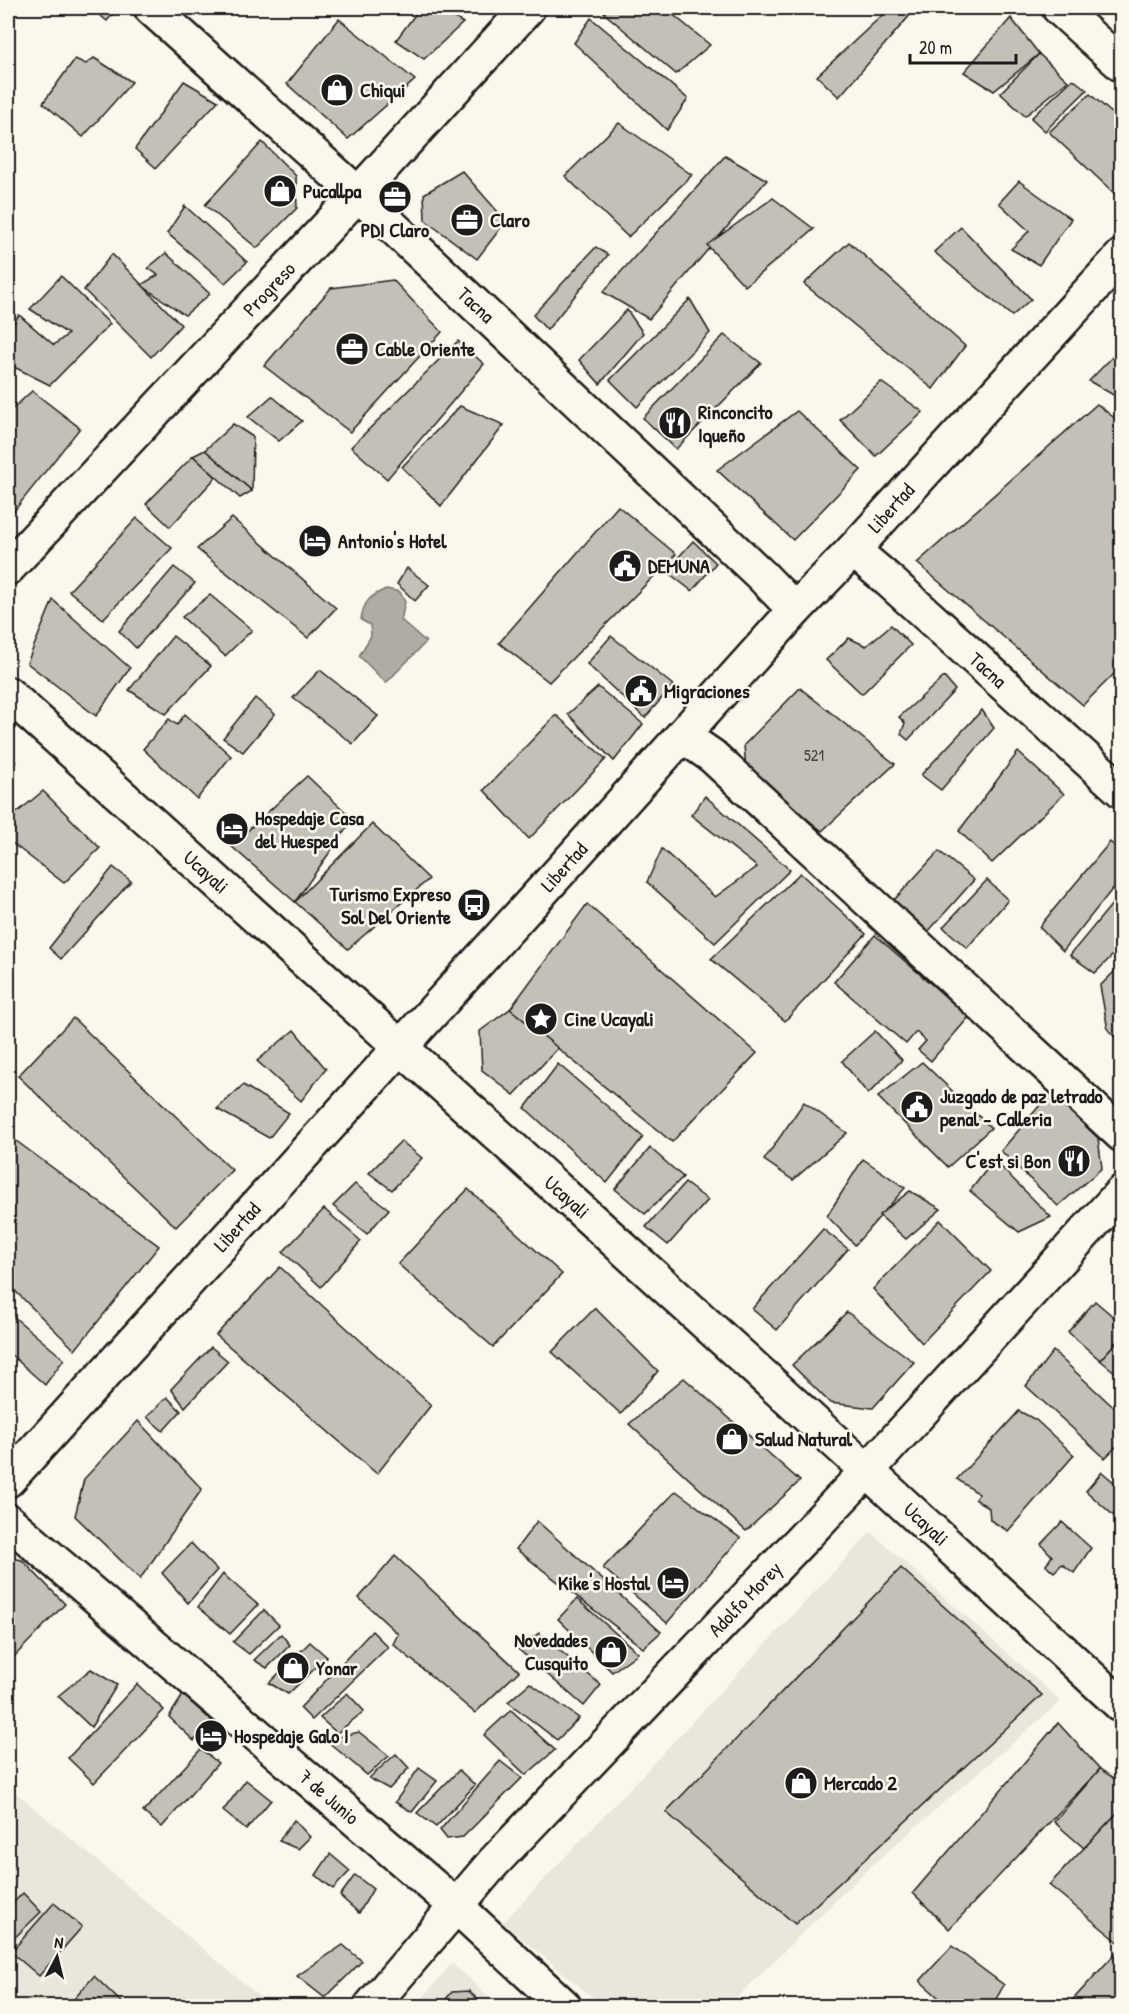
<svg xmlns="http://www.w3.org/2000/svg" width="1129" height="2014" viewBox="0 0 1129 2014" font-family="'Patrick Hand',sans-serif">
  <style>
    .built { fill: #eae6dc }
    .water { fill: #afaca5; stroke: #74726e; stroke-width: 1.5 }
    .building { fill: #c3c0b8; stroke: #1c1c1c; stroke-width: 1.5 }
    .lines { fill: none; stroke-linecap: round; stroke-linejoin: round }
    .minor-casing { stroke: #1c1c1c; stroke-width: 38 }
    .major-casing { stroke: #1c1c1c; stroke-width: 38 }
    .minor { stroke: #fbf7ec; stroke-width: 33 }
    .major { stroke: #fbf7ec; stroke-width: 33 }
    .labels { text-anchor: middle; stroke-width: 5; stroke-linejoin: round; paint-order: stroke }
    .number-label { font-size: 16px; fill: #464543 }
    .poi-label { font-size: 20px; font-weight: bold; fill: #1c1c1c; stroke: #fbf7ec; text-anchor: start }
    .street-label { font-size: 20px; fill: #1c1c1c; stroke: #fbf7ec }
  </style>
  <rect width="100%" height="100%" fill="#fbf7ec"/>
  <filter id="ink" filterUnits="userSpaceOnUse"><feTurbulence type="fractalNoise" baseFrequency=".0167" numOctaves="2"/><feDisplacementMap in="SourceGraphic" scale="12" xChannelSelector="R" yChannelSelector="G"/><feConvolveMatrix kernelMatrix="1 2 1 2 8 2 1 2 1" color-interpolation-filters="sRGB"/></filter>
  <g filter="url(#ink)">
    <g class="built">
      <path d="M871,1532l190,169 -189,164 -144,141h-125l-100,-83z"/>
      <path d="M8,1786l263,220h-255l-8,-8z"/>
      <path d="M452,1963l47,43h-83z"/>
    </g>
    <path class="water" d="M386,589l14,3 5,10 -4,18 25,22 -40,41 -27,-27 12,-20 -1,-11 -9,-5c2,-18 9,-24 25,-31z"/>
    <g class="building">
      <path d="M91,8h27l-11,13z"/>
      <path d="M420,8h18l25,15 -39,36 -28,-19z"/>
      <path d="M609,8h56l45,37 -34,29 -72,-61z"/>
      <path d="M890,8h13l8,6 -72,83 -22,-21z"/>
      <path d="M928,8h19l-7,9z"/>
      <path d="M591,18l97,81 -21,31 -93,-87z"/>
      <path d="M1011,18l28,36 -45,37 -30,-19z"/>
      <path d="M339,19l76,61 -67,59 -61,-55z"/>
      <path d="M1039,54l29,27 -43,35 -25,-23z"/>
      <path d="M94,58l38,24 -49,55 -40,-34 32,-44 11,5z"/>
      <path d="M1073,79l14,11 -42,41 -14,-13z"/>
      <path d="M184,81l34,20 -62,67 -21,-19z"/>
      <path d="M1090,94l32,28v68l-5,6 -68,-64z"/>
      <path d="M619,123l73,52 -64,62 -63,-61z"/>
      <path d="M262,142l34,34 1,32 -40,40 -52,-43z"/>
      <path d="M725,156l42,24 -118,139 -46,-27z"/>
      <path d="M462,171l44,50 -29,38 -52,-39 -1,-26z"/>
      <path d="M1019,181l52,38 -32,46 -28,-16 18,-18 -30,-28z"/>
      <path d="M773,198l41,31 -69,57 -38,-41z"/>
      <path d="M185,206l62,56 -22,21 -58,-50z"/>
      <path d="M961,227l70,72 -19,17 -78,-64z"/>
      <path d="M849,242l116,104 -32,43 -129,-105z"/>
      <path d="M596,247l12,8 -61,75 -14,-15z"/>
      <path d="M166,253l44,41 -25,21 -44,-30 17,-10 -10,-7z"/>
      <path d="M112,254l69,71 -30,32 -67,-67z"/>
      <path d="M61,276l49,48 -60,61 -42,-21v-32l11,-17 35,30 14,-11 -38,-25z"/>
      <path d="M393,280l49,52 -92,100 -86,-66 67,-78z"/>
      <path d="M690,299l20,34 -73,74 -27,-27z"/>
      <path d="M627,310l16,23 -43,51 -21,-24z"/>
      <path d="M724,335l37,28 -85,86 -33,-31z"/>
      <path d="M458,341l26,23 -97,115 -36,-32z"/>
      <path d="M1122,347v53l-33,-19z"/>
      <path d="M881,382l42,30 -47,44 -36,-36z"/>
      <path d="M32,391l48,37 -66,83 -6,-6v-92z"/>
      <path d="M272,396l30,25 -23,20 -31,-24z"/>
      <path d="M1097,404l25,20v242l-39,39 -166,-142z"/>
      <path d="M460,406l44,19 -63,81 -39,-39z"/>
      <path d="M797,411l64,59 -68,70 -76,-70z"/>
      <path d="M233,424l20,13 -1,54 -47,-41z"/>
      <path d="M205,450l47,41 -12,7 -47,-42z"/>
      <path d="M193,456l23,21 -46,50 -24,-23z"/>
      <path d="M618,506l58,48 -127,128 -50,-39z"/>
      <path d="M137,518l35,30 -69,71 -34,-28z"/>
      <path d="M232,518l104,90 -28,30 -111,-89z"/>
      <path d="M693,541l23,22 -24,28 -26,-20z"/>
      <path d="M174,567l21,16 -59,65 -17,-17z"/>
      <path d="M407,568l22,17 -14,16 -18,-17z"/>
      <path d="M210,595l42,35 -27,26 -43,-39z"/>
      <path d="M53,600l77,68 -34,48 -69,-53z"/>
      <path d="M891,625l20,20 -49,49 -36,-34 23,-22 17,8z"/>
      <path d="M173,636l38,30 -45,48 -37,-24z"/>
      <path d="M611,636l62,49 -28,33 -58,-54z"/>
      <path d="M320,670l58,46 -25,28 -60,-46z"/>
      <path d="M944,677l11,13 -47,50 -7,-6 4,-11 -6,-6z"/>
      <path d="M598,687l45,37 -29,37 -46,-47z"/>
      <path d="M800,688l95,76 -73,67 -76,-61 -2,-25z"/>
      <path d="M255,698l20,16 -32,38 -20,-14z"/>
      <path d="M982,710l12,18 -53,62 -20,-15z"/>
      <path d="M185,714l46,42 -34,43 -54,-50 26,-30 8,6z"/>
      <path d="M556,715l50,44 -77,80 -45,-49z"/>
      <path d="M1018,752l46,42 -72,69 -33,-32z"/>
      <path d="M8,756l8,6 -8,9z"/>
      <path d="M307,776l46,43 -58,83 -64,-56z"/>
      <path d="M43,791l57,57 -36,35 -56,-43v-20z"/>
      <path d="M705,796l85,74 -75,73 -68,-61 15,-33 53,48 42,-30 -66,-52z"/>
      <path d="M372,824l57,55 -81,70 -53,-47z"/>
      <path d="M1110,842l12,10v25l-59,74 -24,-24z"/>
      <path d="M939,851l35,29 -47,53 -33,-33z"/>
      <path d="M113,867l18,14 -70,78 -12,-11z"/>
      <path d="M800,873l66,61 -81,87 -74,-62z"/>
      <path d="M987,880l21,20 -41,48 -24,-21z"/>
      <path d="M1122,892v54l-27,27 -25,-18z"/>
      <path d="M587,904l170,149 -85,89 -162,-133z"/>
      <path d="M875,935l94,82 -38,44 -13,-11 8,-9 -10,-9 -10,12 -72,-62z"/>
      <path d="M1122,964v80l-14,-14 -8,-44z"/>
      <path d="M510,1009l48,39 -44,47 -32,-25 -2,-39z"/>
      <path d="M73,1018l159,152 -56,57 -158,-151z"/>
      <path d="M294,1030l32,39 -25,32 -44,-40z"/>
      <path d="M875,1031l27,29 -34,34 -26,-33z"/>
      <path d="M922,1062l69,66 -43,39 -70,-70z"/>
      <path d="M558,1064l85,73 -36,46 -82,-75z"/>
      <path d="M243,1085l46,28 -20,25 -52,-29z"/>
      <path d="M1051,1092l47,46 4,30 -44,38 -57,-55z"/>
      <path d="M804,1102l43,31 -54,47 -29,-20z"/>
      <path d="M8,1135l151,111 -84,104 -67,-66z"/>
      <path d="M401,1141l21,17 -30,32 -23,-17z"/>
      <path d="M650,1148l33,29 -38,37 -30,-25z"/>
      <path d="M863,1159l42,29 -50,57 -28,-29z"/>
      <path d="M994,1160l57,57 -32,15 -49,-41z"/>
      <path d="M685,1183l23,17 -40,45 -22,-18z"/>
      <path d="M355,1184l34,25 -22,25 -34,-28z"/>
      <path d="M468,1189l94,85 -69,73 -95,-83z"/>
      <path d="M910,1191l31,18 -35,30 -27,-24z"/>
      <path d="M324,1209l37,32 -40,46 -38,-35z"/>
      <path d="M940,1220l51,51 -69,72 -49,-54z"/>
      <path d="M823,1229l25,20 -71,81 -25,-21z"/>
      <path d="M280,1267l151,138 -54,69 -161,-139z"/>
      <path d="M1095,1301l27,23v12l-22,24 -32,-28z"/>
      <path d="M595,1308l63,63 -37,43 -69,-62z"/>
      <path d="M8,1312l56,47 -19,26 -37,-33z"/>
      <path d="M847,1312l67,50 -41,46 -43,-5 -38,-38z"/>
      <path d="M1122,1336v42l-22,-18z"/>
      <path d="M211,1347l17,14 -43,46 -14,-18z"/>
      <path d="M1053,1351l69,64v26l-17,17 -79,-72z"/>
      <path d="M684,1378l116,103 -54,50 -117,-107z"/>
      <path d="M167,1397l14,14 -18,20 -16,-14z"/>
      <path d="M1019,1411l17,9 38,35 -66,76 -18,-11 -1,-12 -14,-9 4,-5 -22,-15z"/>
      <path d="M138,1421l64,68 -62,90 -65,-63 9,-37z"/>
      <path d="M1102,1472l20,17v34l-36,-32z"/>
      <path d="M676,1491l64,47 -73,85 -64,-55z"/>
      <path d="M537,1521l124,111 -18,16 -127,-99z"/>
      <path d="M1062,1522l29,26 -17,25 -12,-9 -8,8 -8,-7 6,-9 -11,-12z"/>
      <path d="M191,1543l26,27 -29,33 -26,-30z"/>
      <path d="M395,1556l124,115 -44,42 -82,-69 5,-10 -39,-36z"/>
      <path d="M8,1557l14,3 43,44 -57,59z"/>
      <path d="M901,1568l141,127 -247,229 -129,-112z"/>
      <path d="M223,1574l35,31 -28,29 -32,-27z"/>
      <path d="M577,1599l61,54 -26,19 -54,-53z"/>
      <path d="M264,1610l15,15 -30,29 -16,-12z"/>
      <path d="M372,1631l16,16 -76,73 -12,-12z"/>
      <path d="M539,1633l62,52 -17,21 -66,-57z"/>
      <path d="M281,1634l9,11 -23,23 -13,-8z"/>
      <path d="M310,1642l17,15 -39,37 -19,-11z"/>
      <path d="M91,1669l26,16 -26,42 -33,-31z"/>
      <path d="M530,1683l49,35 -22,22 -49,-38z"/>
      <path d="M137,1684l27,26 -70,73 -26,-25z"/>
      <path d="M347,1693l17,18 -27,22 -17,-15z"/>
      <path d="M183,1695l29,26 -18,20 -25,-24z"/>
      <path d="M511,1710l44,40 -29,25 -42,-40z"/>
      <path d="M1058,1723l42,46 -151,160 -36,-36z"/>
      <path d="M359,1732l30,24 -22,19 -41,-35z"/>
      <path d="M201,1749l17,14 -56,64 -19,-15z"/>
      <path d="M396,1754l13,14 -20,21 -20,-11z"/>
      <path d="M500,1761l22,17 -59,59 -16,2 -7,-9z"/>
      <path d="M419,1768l18,13 -25,31 -17,-10z"/>
      <path d="M1100,1769l22,15v24l-38,40 -30,-26z"/>
      <path d="M459,1770l16,15 -39,42 -19,-14z"/>
      <path d="M246,1780l25,20 -25,30 -23,-19z"/>
      <path d="M1122,1808v137l-73,-60z"/>
      <path d="M294,1820l16,17 -12,12 -19,-8z"/>
      <path d="M330,1854l20,17 -17,18 -17,-14z"/>
      <path d="M355,1875l18,14 -14,24 -19,-17z"/>
      <path d="M23,1893l18,19 -33,32v-36z"/>
      <path d="M54,1903l28,24 -43,49 -28,-24z"/>
      <path d="M343,1945l19,16 -37,37 -28,-22z"/>
      <path d="M952,1946l52,39 -12,21h-44l-28,-25z"/>
      <path d="M1122,1946v47l-11,13h-44z"/>
      <path d="M94,1976l29,28 -2,2h-53z"/>
      <path d="M469,1991l15,15h-44l12,-14z"/>
      <path d="M1122,1993v13h-11z"/>
    </g>
    <g class="lines">
      <defs>
        <g id="minor">
          <path d="M151,8l207,186 404,382 33,34"/>
          <path d="M1059,8l63,57"/>
          <path d="M853,550l33,28 236,213"/>
          <path d="M8,568l350,-374 170,-186"/>
          <path d="M8,694c373,335 746,670 1114,1012"/>
          <path d="M683,736l29,20 410,379"/>
          <path d="M8,1480l556,-613 231,-257 58,-60 269,-294"/>
          <path d="M371,2006l122,-143 375,-393 254,-278"/>
        </g>
        <path id="major" d="M8,1521l447,384 109,101"/>
      </defs>
      <use href="#minor" class="minor-casing"/>
      <use href="#major" class="major-casing"/>
      <use href="#minor" class="minor"/>
      <use href="#major" class="major"/>
    </g>
  </g>
  <defs>
    <symbol id="shop-disc" viewBox="-11 -11 22 22"><circle r="9.5" fill="#1c1c1c" stroke="#fbf7ec"/><path d="M-5-2.5h2.3a2.7 3.5 0 0 1 5.4 0H5L5.5 6h-11ZM-1.5-2.5h3a1.5 2.3 0 0 0-3 0Z" fill="#fff"/></symbol>
    <symbol id="office-disc" viewBox="-11 -11 22 22"><circle r="9.5" fill="#1c1c1c" stroke="#fbf7ec"/><path d="M-6-3h4V-5.5h4V-3h4V5H-6ZM-1-4.5V-3h2v-1.5ZM-6 0V1H6V0Z" fill="#fff"/></symbol>
    <symbol id="restaurant-disc" viewBox="-11 -11 22 22"><circle r="9.5" fill="#1c1c1c" stroke="#fbf7ec"/><path d="M-5-6h1v4h1v-4h1v4h1v-4h1v5L-1.5 .5V6h-2V.5L-5-1ZM5-6V6H3V1.5H1.5Q1.5-4 5-6Z" fill="#fff"/></symbol>
    <symbol id="hotel-disc" viewBox="-11 -11 22 22"><circle r="9.5" fill="#1c1c1c" stroke="#fbf7ec"/><path d="M-6-4.5h1.5V1H6V5H4.5V3h-9V5H-6ZM-4 0a1.8 1.8 0 1 1 3.6 0ZM.5 0V-2.5h3Q6-2.5 6 0Z" fill="#fff"/></symbol>
    <symbol id="civic-disc" viewBox="-11 -11 22 22"><circle r="9.5" fill="#1c1c1c" stroke="#fbf7ec"/><path d="M-.6-6.5H3V-4.5H.6V-3L4-1V1h2V6H-6V1h2V-1L-.6-3ZM-1.2 2.5V6h2.4V2.5Z" fill="#fff"/></symbol>
    <symbol id="bus-disc" viewBox="-11 -11 22 22"><circle r="9.5" fill="#1c1c1c" stroke="#fbf7ec"/><path d="M-5-6H5V4H4V6H2V4H-2V6H-4V4H-5ZM-3.5-4V0h7V-4ZM-3.5 1.2v1.5H-2V1.2ZM2 1.2v1.5H3.5V1.2Z" fill="#fff"/></symbol>
    <symbol id="sight-disc" viewBox="-11 -11 22 22"><circle r="9.5" fill="#1c1c1c" stroke="#fbf7ec"/><path d="M0-6L1.8-2.2L6-1.7L2.9 1.2L3.7 5.4L0 3.3L-3.7 5.4L-2.9 1.2L-6-1.7L-1.8-2.2Z" fill="#fff"/></symbol>
  </defs>
  <g fill-rule="evenodd">
    <use href="#shop-disc" x="318" y="71" width="38" height="38"/>
    <use href="#shop-disc" x="261" y="172" width="38" height="38"/>
    <use href="#office-disc" x="376" y="178" width="38" height="38"/>
    <use href="#office-disc" x="448" y="201" width="38" height="38"/>
    <use href="#office-disc" x="333" y="330" width="38" height="38"/>
    <use href="#restaurant-disc" x="656" y="404" width="38" height="38"/>
    <use href="#hotel-disc" x="296" y="522" width="38" height="38"/>
    <use href="#civic-disc" x="606" y="547" width="38" height="38"/>
    <use href="#civic-disc" x="622" y="672" width="38" height="38"/>
    <use href="#hotel-disc" x="213" y="810" width="38" height="38"/>
    <use href="#bus-disc" x="455" y="886" width="38" height="38"/>
    <use href="#sight-disc" x="522" y="1000" width="38" height="38"/>
    <use href="#civic-disc" x="898" y="1088" width="38" height="38"/>
    <use href="#restaurant-disc" x="1055" y="1142" width="38" height="38"/>
    <use href="#shop-disc" x="713" y="1420" width="38" height="38"/>
    <use href="#hotel-disc" x="654" y="1564" width="38" height="38"/>
    <use href="#shop-disc" x="592" y="1633" width="38" height="38"/>
    <use href="#shop-disc" x="274" y="1649" width="38" height="38"/>
    <use href="#hotel-disc" x="192" y="1717" width="38" height="38"/>
    <use href="#shop-disc" x="782" y="1764" width="38" height="38"/>
  </g>
  <g class="labels">
    <g class="number-label">
      <text x="814" y="761">521</text>
    </g>
    <g class="poi-label">
      <text x="360" y="97">Chiqui</text>
      <text x="303" y="198">Pucallpa</text>
      <text x="490" y="227">Claro</text>
      <text x="395" y="237" text-anchor="middle">PDI Claro</text>
      <text x="375" y="356">Cable Oriente</text>
      <text x="698" y="419">Rinconcito<tspan x="698" dy="23">Iqueño</tspan></text>
      <text x="338" y="548">Antonio's Hotel</text>
      <text x="648" y="573">DEMUNA</text>
      <text x="664" y="698">Migraciones</text>
      <text x="255" y="825">Hospedaje Casa<tspan x="255" dy="23">del Huesped</tspan></text>
      <text x="451" y="901" text-anchor="end">Turismo Expreso<tspan x="451" dy="23">Sol Del Oriente</tspan></text>
      <text x="564" y="1026">Cine Ucayali</text>
      <text x="940" y="1103">Juzgado de paz letrado<tspan x="940" dy="23">penal - Calleria</tspan></text>
      <text x="1051" y="1168" text-anchor="end">C'est si Bon</text>
      <text x="755" y="1446">Salud Natural</text>
      <text x="650" y="1590" text-anchor="end">Kike's Hostal</text>
      <text x="588" y="1647" text-anchor="end">Novedades<tspan x="588" dy="23">Cusquito</tspan></text>
      <text x="316" y="1675">Yonar</text>
      <text x="234" y="1743">Hospedaje Galo I</text>
      <text x="824" y="1790">Mercado 2</text>
    </g>
    <g class="street-label">
      <text transform="translate(269 289) rotate(-47)" y="7">Progreso</text>
      <text transform="translate(476 305) rotate(43)" y="7">Tacna</text>
      <text transform="translate(891 508) rotate(-48)" y="7">Libertad</text>
      <text transform="translate(988 670) rotate(42)" y="7">Tacna</text>
      <text transform="translate(564 867) rotate(-48)" y="7">Libertad</text>
      <text transform="translate(206 872) rotate(42)" y="7">Ucayali</text>
      <text transform="translate(567 1197) rotate(42)" y="7">Ucayali</text>
      <text transform="translate(237 1227) rotate(-48)" y="7">Libertad</text>
      <text transform="translate(926 1524) rotate(43)" y="7">Ucayali</text>
      <text transform="translate(745 1599) rotate(-46)" y="7">Adolfo Morey</text>
      <text transform="translate(329 1797) rotate(41)" y="7">7 de Junio</text>
    </g>
  </g>
  <rect width="1129" height="2014" fill="none" stroke="#fbf7ec" stroke-width="30"/>
  <rect x="15" y="15" width="1099" height="1984" fill="none" stroke="#1c1c1c" stroke-width="2" filter="url(#ink)"/>
  <g transform="translate(57 1957) rotate(7)" stroke="#fbf7ec" stroke-width="4.5" paint-order="stroke">
  <path d="M0-4.5L10 22L0 15L-10 22Z" fill="#1c1c1c"/>
  <text y="-9" font-size="16" font-weight="bold" text-anchor="middle" fill="#1c1c1c">N</text>
  </g>
  <path d="M910 54v9h106v-9" fill="none" stroke="#1c1c1c" stroke-width="3"/>
  <text x="919" y="54" font-size="18" fill="#1c1c1c" stroke="#fbf7ec" stroke-width="4.5" paint-order="stroke">20 m</text>
</svg>
